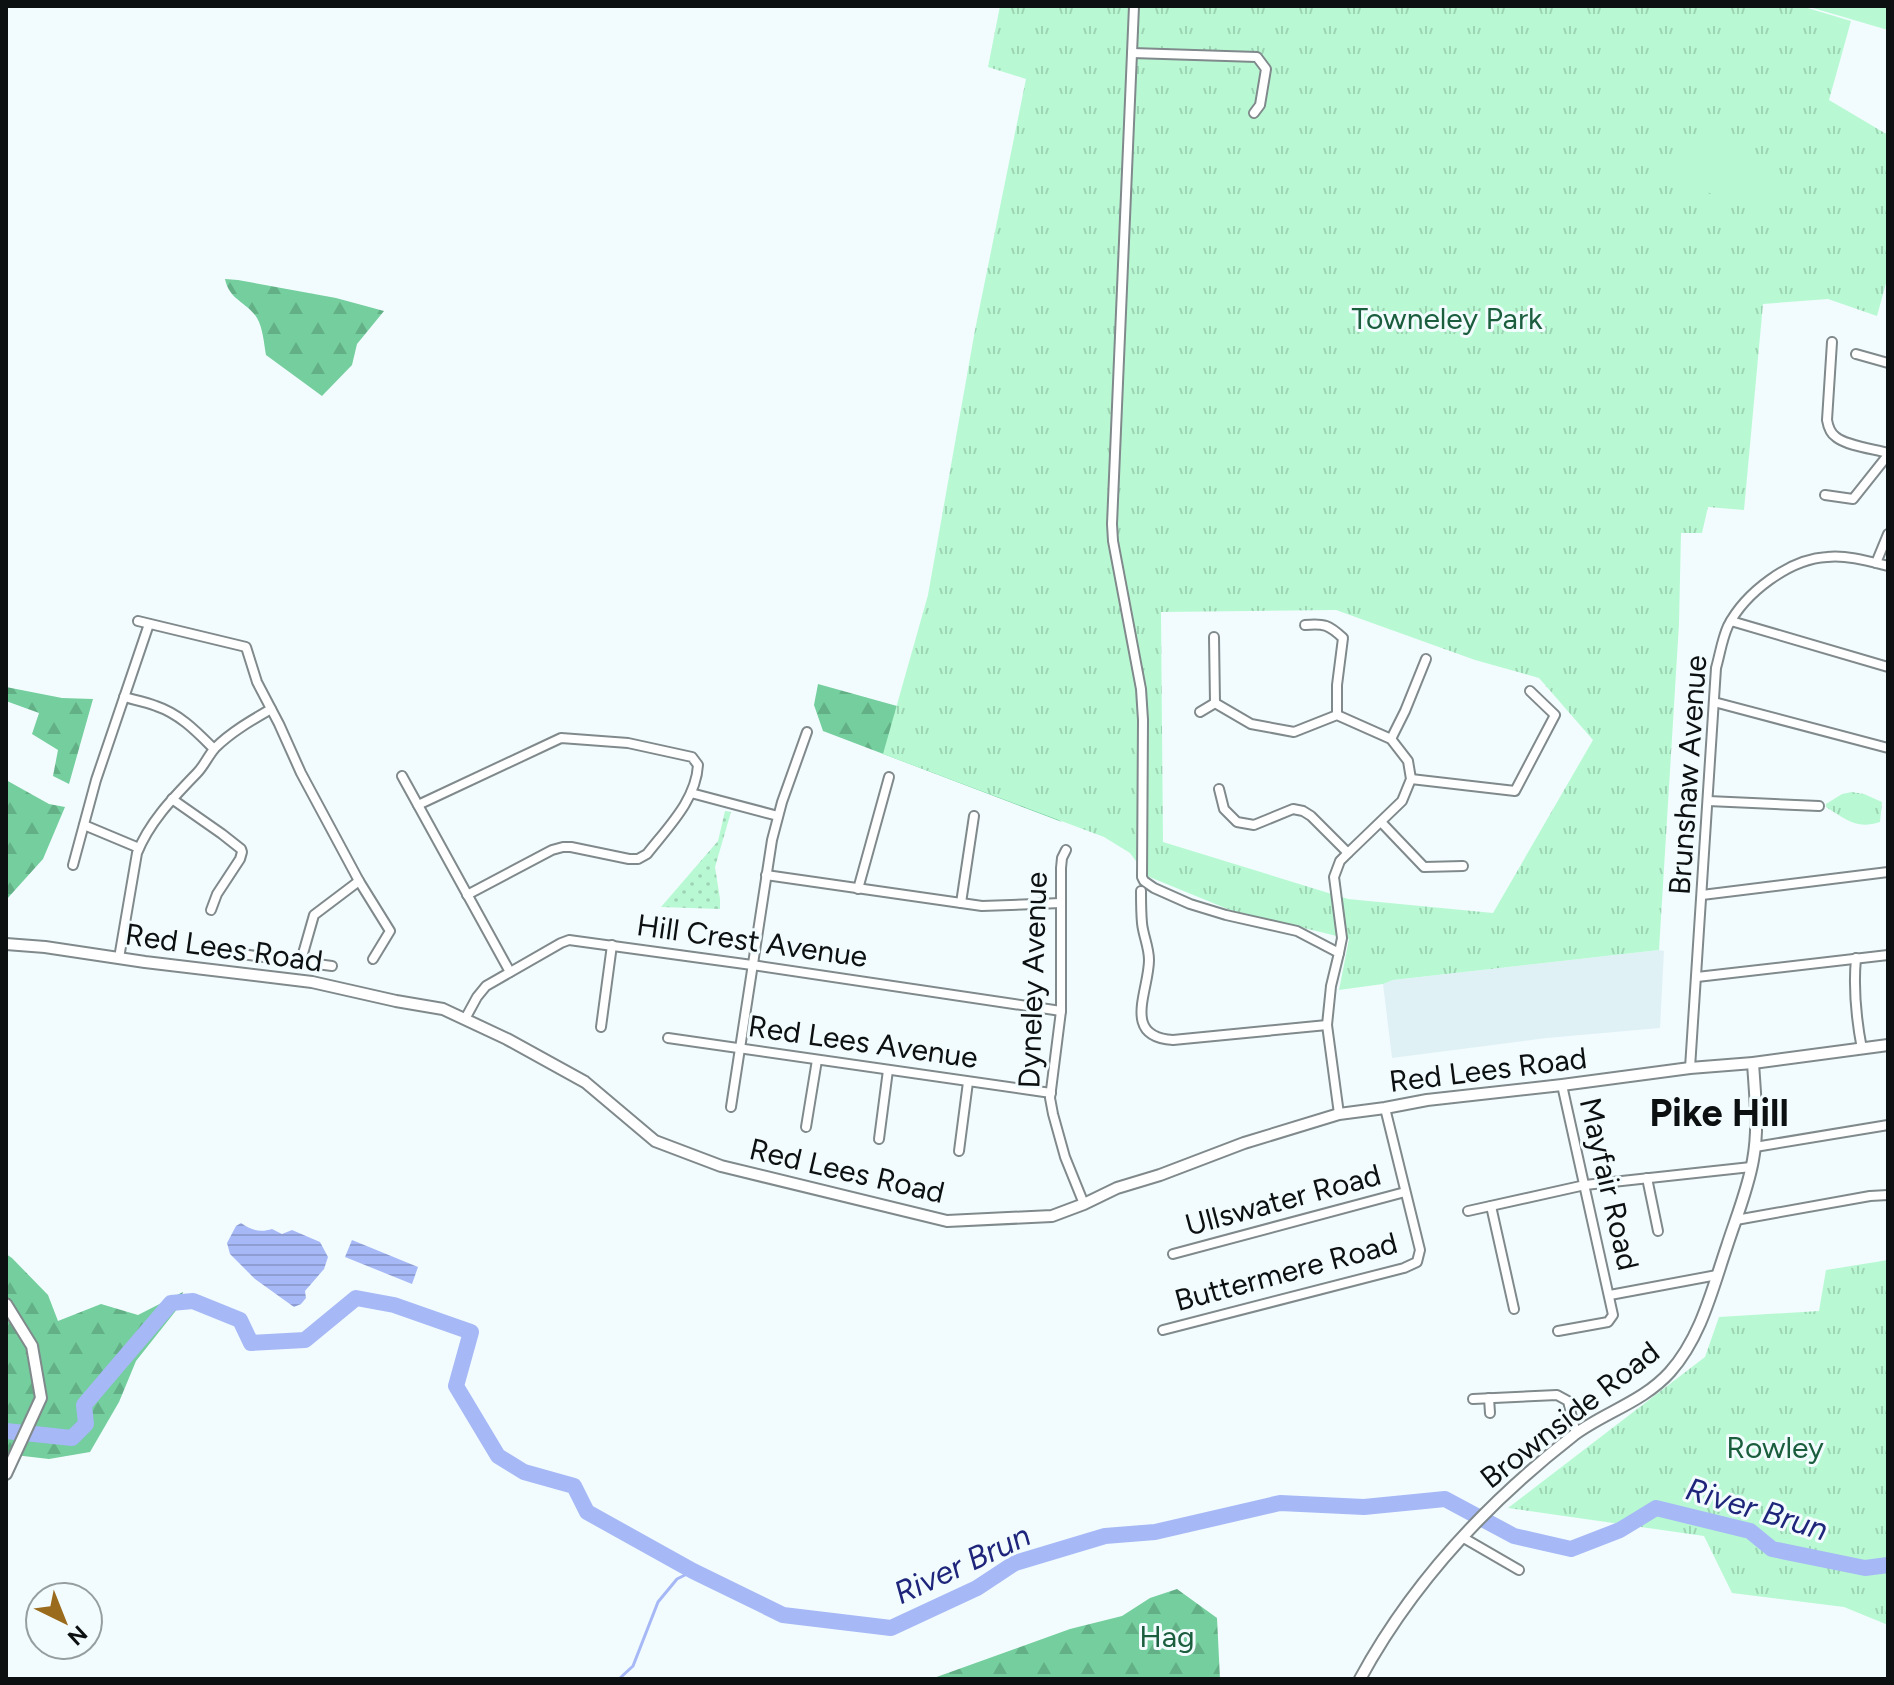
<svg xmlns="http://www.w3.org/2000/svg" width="1894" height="1685" viewBox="0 0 1894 1685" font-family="Figtree,sans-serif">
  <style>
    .built { fill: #e0f1f6 }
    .grass { fill: url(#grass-dots) }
    .forest { fill: url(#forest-firs) }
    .park { fill: url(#park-tufts); fill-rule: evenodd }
    .pitch { fill: #b8f9d3 }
    .water { fill: url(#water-rules) }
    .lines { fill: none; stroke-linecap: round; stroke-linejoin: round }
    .stream { stroke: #a6b8f6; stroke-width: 3 }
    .river { stroke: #a6b8f6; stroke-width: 16 }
    .minor-casing { stroke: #80898b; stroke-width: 12 }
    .tertiary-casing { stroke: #80898b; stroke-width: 14 }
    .minor { stroke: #fff; stroke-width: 8 }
    .tertiary { stroke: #fff; stroke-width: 10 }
    .labels { text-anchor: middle; stroke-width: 6; stroke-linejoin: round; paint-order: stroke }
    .park-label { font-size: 30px; fill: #1b5e3e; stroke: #f2fcfe }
    .street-label { font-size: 30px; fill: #0d1010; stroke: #f2fcfe }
    .water-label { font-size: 32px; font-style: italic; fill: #1e257a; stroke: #f2fcfe }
    .district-label { font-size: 38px; font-weight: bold; fill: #0d1010; stroke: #f2fcfe }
  </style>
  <defs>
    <pattern id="grass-dots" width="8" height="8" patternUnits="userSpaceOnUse" patternTransform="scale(2)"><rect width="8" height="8" fill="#b8f9d3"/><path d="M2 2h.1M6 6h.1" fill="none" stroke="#9dd4b4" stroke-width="1.8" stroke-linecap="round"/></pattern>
    <pattern id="forest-firs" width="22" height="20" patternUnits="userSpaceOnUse" patternTransform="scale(2)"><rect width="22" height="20" fill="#74ce9d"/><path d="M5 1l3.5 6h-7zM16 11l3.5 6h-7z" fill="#63b086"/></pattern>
    <pattern id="park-tufts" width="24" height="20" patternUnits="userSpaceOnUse" patternTransform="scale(2)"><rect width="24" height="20" fill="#b8f9d3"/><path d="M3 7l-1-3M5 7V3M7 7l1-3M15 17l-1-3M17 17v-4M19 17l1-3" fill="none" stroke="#9dd4b4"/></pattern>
    <pattern id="water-rules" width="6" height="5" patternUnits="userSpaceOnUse" patternTransform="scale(2)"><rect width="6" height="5" fill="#a6b8f6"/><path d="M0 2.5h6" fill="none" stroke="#8e9dd2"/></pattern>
  </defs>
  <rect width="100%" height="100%" fill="#f2fcfe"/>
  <path class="built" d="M1659,950l5,1 -4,77 -113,10 -155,20 -9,-74 10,-4z"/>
  <path class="grass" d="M725,811l6,1 -16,55 5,32v10l-59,-2 57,-66z"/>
  <g class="forest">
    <path d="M225,279l13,1 98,18 48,13 -27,33 -5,21 -30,31 -56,-41c-2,-11 -3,-27 -9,-37 -10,-16 -28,-18 -32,-39z"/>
    <path d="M818,684l79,22 165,116 -239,-91 -9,-26z"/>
    <path d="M6,687l56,11 31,1 -24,85 -16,-8 5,-26 -26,-16 7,-21 -33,-12z"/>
    <path d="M6,780l43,24 16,3 -22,52 -37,41z"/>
    <path d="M6,1254l6,4 36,37 10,26 43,-17 37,11 45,-23 -5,16 -42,53 -17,41 -29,50 -41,7 -43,-5z"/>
    <path d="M1177,1589l40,29 3,61h-289l139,-50 52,-13 28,-18z"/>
  </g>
  <g class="park">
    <path d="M1000,6h801l50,15 -22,79 59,35v141l-11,40 -49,-17 -65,5 -19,206 -36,-3 -6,26h-21l-2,91 -20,326 -266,30 -10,4 -44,6 10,-51 -119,-29 -83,-34 -17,-23 -26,-16 -221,-83 45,-159 47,-265 51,-251 -38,-12zM1336,610l139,50 64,18 54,62 -100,173 -145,-14 -185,-57 -2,-230z"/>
    <path d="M1852,792l12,2 18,8 -2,20c-24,8 -34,-3 -54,-15v-3l16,-10z"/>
    <path d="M1888,1260v365l-44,-18 -112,-14 -28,-57 -196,-28 197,-151 14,-40 100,-6 7,-41z"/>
  </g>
  <g class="pitch">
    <path d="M1806,6h82v24z"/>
    <path d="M1688,133l88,36 -12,45 -88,-34z"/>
  </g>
  <g class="water">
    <path d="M241,1223c10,7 19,10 31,6l10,5 10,-4 28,12 8,15 -4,12 -19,22 1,7 -5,6 -7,3 -39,-28 -25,-25 -3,-11 9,-17z"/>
    <path d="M352,1240l66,27 -6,17 -67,-27z"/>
  </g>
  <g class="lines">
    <path class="stream" d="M619,1679l14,-13 25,-64 19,-23 16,-8"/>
    <path class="river" d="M6,1431l66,7 14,-14 -2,-19 87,-102 22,-2 47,19 11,23 54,-3 51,-42 38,7 77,27 -15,54 42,70 26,16 50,14 13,26 106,59 90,44 108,13 86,-40 38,-25 90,-27 50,-4 125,-29 84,4 81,-8 69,37 57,13 49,-19 36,-22 94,23 22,18 93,19 23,-3"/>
    <defs>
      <g id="minor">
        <path d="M1134,6l-22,518 1,17 28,148 2,31 -1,157 2,4 10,7 36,16 36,11 71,16 42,22 -8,33 -4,39 12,89"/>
        <path d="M1132,53l125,4 9,12 -6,36 -6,8"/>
        <path d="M1832,342l-5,78c1,6 3,13 9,17 11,9 38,12 52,16"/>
        <path d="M1856,354l32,9"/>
        <path d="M1825,495l28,4 35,-44"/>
        <path d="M1876,563l12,-29"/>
        <path d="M138,621l108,26 11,35 22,42 22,49 58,108 31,50 -17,28"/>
        <path d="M1731,621l157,46"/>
        <path d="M1305,625c19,-2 24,0 38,13l-6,47v30"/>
        <path d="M1214,637l1,66"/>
        <path d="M124,697c11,3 22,5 32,9 24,8 41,26 58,43"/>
        <path d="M1714,702l174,46"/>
        <path d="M1215,703l36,21 43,8 43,-17 54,24 17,22 3,18 -9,22 -54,52 -8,8 -6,16 8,61 -3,15"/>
        <path d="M1200,712l15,-9"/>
        <path d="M1391,739l14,-28 21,-52"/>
        <path d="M402,776l108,196"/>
        <path d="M1411,779l104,12 40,-76 -25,-24"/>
        <path d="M1219,789l5,20 13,13 17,3 39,-16 10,2 8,5 37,37"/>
        <path d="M691,793l87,23"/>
        <path d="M172,799l50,35 19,15 1,3 -2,7 -23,35 -6,16"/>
        <path d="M1708,801l111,5"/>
        <path d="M418,805l143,-67 67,5 64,14 6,8c-2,35 -30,62 -51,89l-9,5h-9l-58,-12h-8l-11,3 -85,45"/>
        <path d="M1381,822l43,45 39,-1"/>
        <path d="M84,825l55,23"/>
        <path d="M1066,850l-4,8 -1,10v143l-11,87 3,16 12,43 19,47"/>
        <path d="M73,865l23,-85 53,-156"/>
        <path d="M766,875l216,31 79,-3"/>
        <path d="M858,889l31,-112"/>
        <path d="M1141,891c0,11 0,21 1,32 1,12 7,24 7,37 0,31 -28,77 24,80l154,-15"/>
        <path d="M1702,895l186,-23"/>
        <path d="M961,903l13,-87"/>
        <path d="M234,953l98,13"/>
        <path d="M119,958l18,-105c13,-32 36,-55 60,-80 7,-7 11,-17 18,-25 16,-16 37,-28 56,-39"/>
        <path d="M1856,958c-3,32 0,60 6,91"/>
        <path d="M300,964l14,-49 45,-34"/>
        <path d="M1697,977l191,-22"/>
        <path d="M465,1019l12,-22 9,-11 75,-43 8,-3 183,25 309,46"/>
        <path d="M601,1027l11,-82"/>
        <path d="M668,1038l383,55"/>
        <path d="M1690,1068l26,-400c4,-14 6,-29 12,-42 17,-33 61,-67 99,-69 20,-2 41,4 61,9"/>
        <path d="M731,1107l41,-267 10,-38 25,-70"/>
        <path d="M806,1127l11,-67"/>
        <path d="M879,1139l9,-69"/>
        <path d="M1755,1147l133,-22"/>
        <path d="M959,1151l9,-69"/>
        <path d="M1647,1178l11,53"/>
        <path d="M1491,1206l23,103"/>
        <path d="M1468,1211l117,-26 166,-18"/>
        <path d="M1736,1220l134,-24 18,-1"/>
        <path d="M1173,1254l232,-62"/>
        <path d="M1610,1295l107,-20"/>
        <path d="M1163,1330l241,-62 13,-6 3,-12 -35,-142"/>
        <path d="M1558,1331l50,-9 5,-7 -51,-230"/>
        <path d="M1489,1398l1,15"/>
        <path d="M1473,1399l84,-4 11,6 8,33"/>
        <path d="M1462,1537l57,33"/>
      </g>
      <g id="tertiary">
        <path d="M6,944l39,3 100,15 167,20 84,19 47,8 64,30 78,43 70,59 66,25 226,55 105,-5 32,-12 33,-16 43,-13 84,-32 95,-29 46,-6 42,-8 135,-15 128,-17 63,-5 135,-18"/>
        <path d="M6,1304l26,42 9,52 -35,76"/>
        <path d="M1360,1679c52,-96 128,-177 214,-244 31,-23 69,-33 96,-63 31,-35 42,-82 57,-126 9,-28 21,-57 26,-86 6,-32 2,-65 0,-97"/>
      </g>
    </defs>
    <use href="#minor" class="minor-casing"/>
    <use href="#tertiary" class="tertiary-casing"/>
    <use href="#minor" class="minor"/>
    <use href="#tertiary" class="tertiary"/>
  </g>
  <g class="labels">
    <g class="park-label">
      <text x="1447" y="329">Towneley Park</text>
      <text x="1775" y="1458">Rowley</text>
      <text x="1167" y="1647">Hag</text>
    </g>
    <g class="street-label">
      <text transform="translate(1688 775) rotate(-86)" y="10">Brunshaw Avenue</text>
      <text transform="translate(752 941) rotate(8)" y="10">Hill Crest Avenue</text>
      <text transform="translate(224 948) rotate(8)" y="10">Red Lees Road</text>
      <text transform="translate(1033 980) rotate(-88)" y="10">Dyneley Avenue</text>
      <text transform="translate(863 1042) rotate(8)" y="10">Red Lees Avenue</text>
      <text transform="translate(1488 1070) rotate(-7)" y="10">Red Lees Road</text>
      <text transform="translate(847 1171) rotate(13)" y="10">Red Lees Road</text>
      <text transform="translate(1609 1184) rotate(77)" y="10">Mayfair Road</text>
      <text transform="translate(1283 1200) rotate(-15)" y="10">Ullswater Road</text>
      <text transform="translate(1286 1272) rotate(-15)" y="10">Buttermere Road</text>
      <text transform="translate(1570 1415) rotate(-38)" y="10">Brownside Road</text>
    </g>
    <g class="water-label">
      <text transform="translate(1757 1509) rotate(17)" y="11">River Brun</text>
      <text transform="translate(962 1564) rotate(-25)" y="11">River Brun</text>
    </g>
    <g class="district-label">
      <text x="1719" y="1126">Pike Hill</text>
    </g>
  </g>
  <rect width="1894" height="1685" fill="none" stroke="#0d1010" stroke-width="16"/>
  <g transform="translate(64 1621) rotate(137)"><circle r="38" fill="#f2fcfe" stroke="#969e9f" stroke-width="2"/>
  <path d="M0-6L14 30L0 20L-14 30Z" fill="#9a6a1d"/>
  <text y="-12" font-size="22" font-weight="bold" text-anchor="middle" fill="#0d1010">N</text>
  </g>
</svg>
